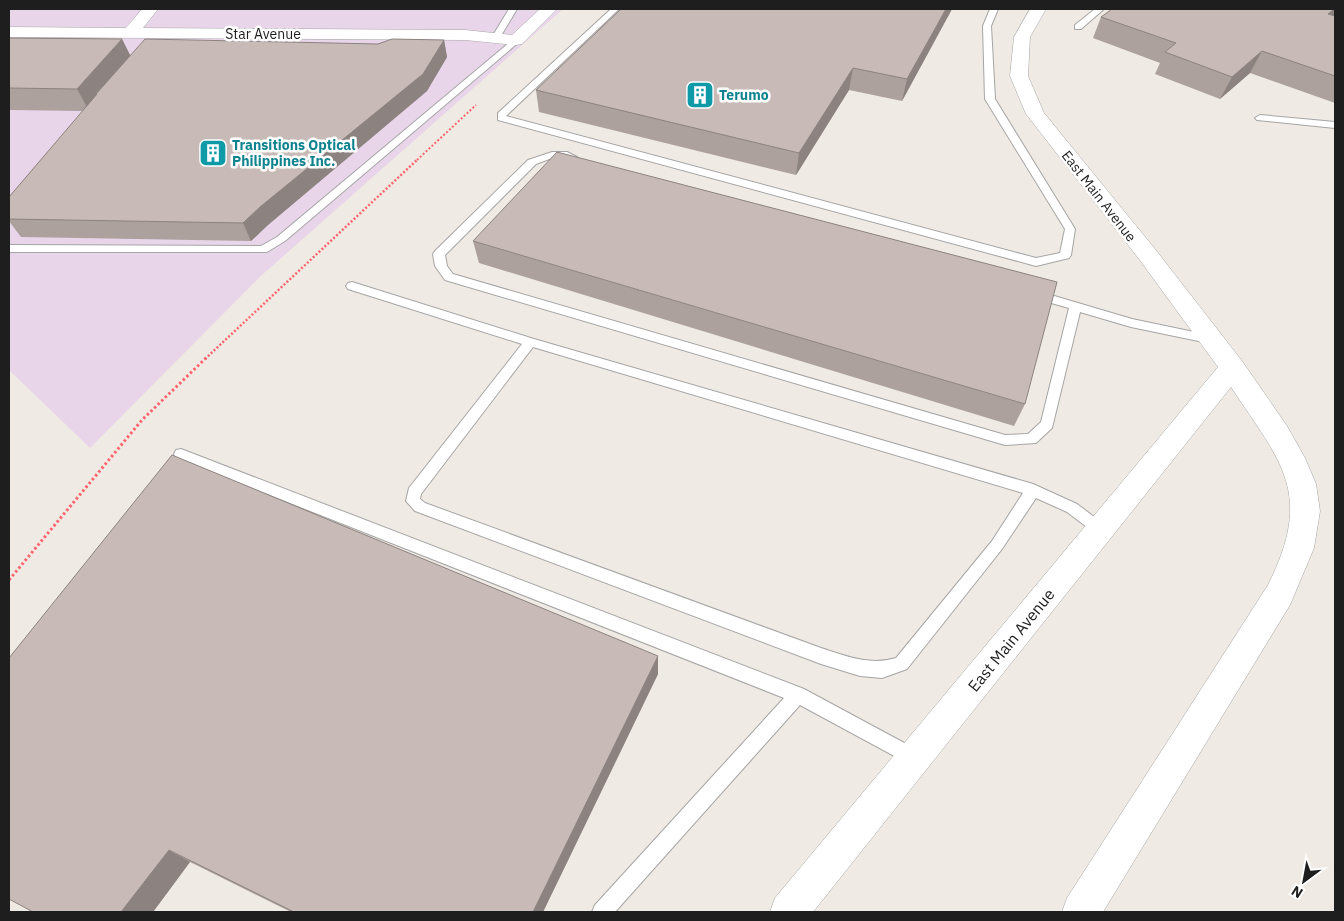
<svg xmlns="http://www.w3.org/2000/svg" width="1344" height="921" viewBox="0 0 1344 921" font-family="'IBM Plex Sans',sans-serif">
  <style>
    .industrial { fill: #e9d5e9 }
    .lines { fill: none; stroke-linecap: round; stroke-linejoin: round }
    .service-casing { stroke: #a5a5a5; stroke-width: 2 }
    .minor-casing { stroke: #a5a5a5; stroke-width: 1 }
    .path-far2 { stroke: #ff656f; stroke-width: 2; stroke-dasharray: 2 2; stroke-linecap: butt }
    .path-far1 { stroke: #ff656f; stroke-width: 2.5; stroke-dasharray: 2 2; stroke-linecap: butt }
    .path { stroke: #ff656f; stroke-width: 3; stroke-dasharray: 2.5 2.5; stroke-linecap: butt }
    .service { fill: #fff; fill-rule: evenodd }
    .minor { fill: #fff; fill-rule: evenodd }
    .wall { fill: #aca19d }
    .shaded-wall { fill: #8c8380 }
    .building { fill: #c8bbb7; stroke: #8c8380 }
    .labels { text-anchor: middle; stroke-width: 5; stroke-linejoin: round; paint-order: stroke }
    .far-street-label { font-size: 14px; fill: #1e1e1e; stroke: #fff }
    .far-culture-label { font-size: 14px; font-weight: bold; fill: #0d838f; stroke: #fff; text-anchor: start }
    .street-label { font-size: 16px; fill: #1e1e1e; stroke: #fff }
  </style>
  <rect width="100%" height="100%" fill="#f0eae4"/>
  <path class="industrial" d="M9,9h554l-301,266 -172,173 -81,-78z"/>
  <g class="lines">
    <defs>
      <g id="service">
        <path d="M509,9h8l-18,30h-6l-1,-2z"/>
        <path d="M611,9h8l-113,107 530,142 24,-5 5,-24 -80,-130 -2,-73 7,-17h8l-7,17 4,73 80,130 -4,26 -2,3 -33,8 -538,-146v-7z"/>
        <path d="M1095,9h9l-23,20h-6v-4z"/>
        <path d="M516,37l4,3 -1,2 -234,199 -18,11h-258v-7l252,1 16,-9z"/>
        <path d="M1260,115l75,7v6l-78,-8 -2,-2z"/>
        <path d="M552,152h15l10,5 -5,3 -20,-2 -16,6 -91,91 2,11 6,8 552,161 23,-1 13,-12 28,-114 -39,-11 -2,-3 2,-3 4,-1 98,29 81,17 6,4 -6,4 -82,-17 -51,-15 -28,116 -16,15 -31,2 -560,-165 -10,-14 -2,-12 2,-3 93,-91z"/>
        <path d="M352,282l182,57 499,145 44,20 29,22 2,4 -2,4 -5,2 -5,-2 -29,-22 -31,-14 -34,51 -95,120 -25,9 -22,-2 -39,-12 -406,-153 -9,-10 3,-13 113,-144 -174,-55 -2,-3 2,-3zM533,347l490,146 -31,48 -96,117c-26,8 -50,-2 -75,-10l-396,-145 -5,-4 1,-5z"/>
        <path d="M181,449l623,240 117,63 3,6 -3,6 -6,3 -6,-3 -109,-59 -185,207h-23l3,-7 189,-207 -608,-240 -2,-4 2,-4z"/>
      </g>
      <g id="minor">
        <path d="M142,9h16l-15,19 322,2 47,5 28,-26h17l-35,35 -6,1 -51,-5 -456,-3v-10l117,1z"/>
        <path d="M1030,9h16l-16,28 -2,39 16,37 111,136 87,112 45,65 18,32 11,26 4,27 -6,37 -24,57 -187,307h-41l5,-14 201,-313c46,-92 14,-121 -37,-198l-418,525h-43l5,-14 443,-531 -79,-108 -113,-145 -16,-38 4,-39z"/>
      </g>
    </defs>
    <use href="#service" class="service-casing"/>
    <use href="#minor" class="minor-casing"/>
    <path class="path-far2" d="M417,160l59,-55"/>
    <path class="path-far1" d="M205,359l213,-200"/>
    <path class="path" d="M9,580l133,-160 64,-62"/>
    <use href="#service" class="service"/>
    <use href="#minor" class="minor"/>
  </g>
  <g class="wall">
    <path d="M952,9l-50,92 -53,-11 -53,85 -257,-63 -3,-22z"/>
    <path d="M1335,9v94l-85,-30 -30,26 -65,-25 5,-11 -67,-25 8,-21z"/>
    <path d="M9,38l113,1 8,16 248,-11 66,-4 3,17 -20,34 -159,134 -17,16 -230,-4 -12,-16v-24l74,-86 -74,-1z"/>
    <path d="M473,241l552,163 -11,22 -535,-163z"/>
    <path d="M658,656v18l-115,238h-252l-101,-50 -37,50h-120z"/>
  </g>
  <g class="shaded-wall">
    <path d="M946,9h6l-50,92 5,-22z"/>
    <path d="M1334,9h1v9l-7,-4z"/>
    <path d="M122,39l11,22 -36,33h-1l3,6 -10,11 -12,-22z"/>
    <path d="M444,40l3,17 -20,34 -159,134 -17,16 -8,-18 17,-16z"/>
    <path d="M1262,51l-12,22 -30,26 12,-22z"/>
    <path d="M853,68l-4,22 -53,85 3,-22z"/>
    <path d="M658,656v18l-115,238h-10z"/>
    <path d="M169,850l21,12 -37,50h-32z"/>
  </g>
  <g class="building">
    <path d="M621,9h325l-39,70 -54,-11 -54,85 -263,-63z"/>
    <path d="M1112,9h222l-6,5 7,2v60l-73,-25 -30,26 -67,-25 11,-9 -75,-26z"/>
    <path d="M9,38l113,1 -45,50 -68,-1z"/>
    <path d="M145,39l233,5 14,-5 52,1 -21,34 -163,133 -17,16 -234,-4v-22l88,-103h-1z"/>
    <path d="M557,152l500,130 -32,122 -552,-163z"/>
    <path d="M172,455l486,201 -125,256h-239l-125,-62 -48,62h-88l-24,-13v-241z"/>
  </g>
  <defs>
    <symbol id="building-square" viewBox="-11 -11 22 22"><rect x="-9" y="-9" width="18" height="18" rx="4" fill="#0f9aa8" stroke="#fff"/><path d="M-4-6H4V6H1V3H-1V6H-4ZM-2.5-4.3h1.7v1.8h-1.7ZM.8-4.3h1.7v1.8H.8ZM-2.5-1h1.7V.8h-1.7ZM.8-1h1.7V.8H.8Z" fill="#fff"/></symbol>
  </defs>
  <g fill-rule="evenodd">
    <use href="#building-square" x="684" y="79" width="32" height="32"/>
    <use href="#building-square" x="197" y="137" width="32" height="32"/>
  </g>
  <g class="labels">
    <g class="far-street-label">
      <text x="263" y="39">Star Avenue</text>
      <text transform="translate(1099 196) rotate(52)" y="5">East Main Avenue</text>
    </g>
    <g class="far-culture-label">
      <text x="719" y="100">Terumo</text>
      <text x="232" y="150">Transitions Optical<tspan x="232" dy="16">Philippines Inc.</tspan></text>
    </g>
    <g class="street-label">
      <text transform="translate(1011 640) rotate(-51)" y="6">East Main Avenue</text>
    </g>
  </g>
  <rect width="1344" height="921" fill="none" stroke="#1e1e1e" stroke-width="20"/>
  <g transform="translate(1304 881) rotate(212)" stroke="#ffffff" stroke-width="4" paint-order="stroke">
  <path d="M0-4L9 19L0 12L-9 19Z" fill="#1e1e1e"/>
  <text y="-8" font-size="14" font-weight="bold" text-anchor="middle" fill="#1e1e1e">N</text>
  </g>
</svg>
